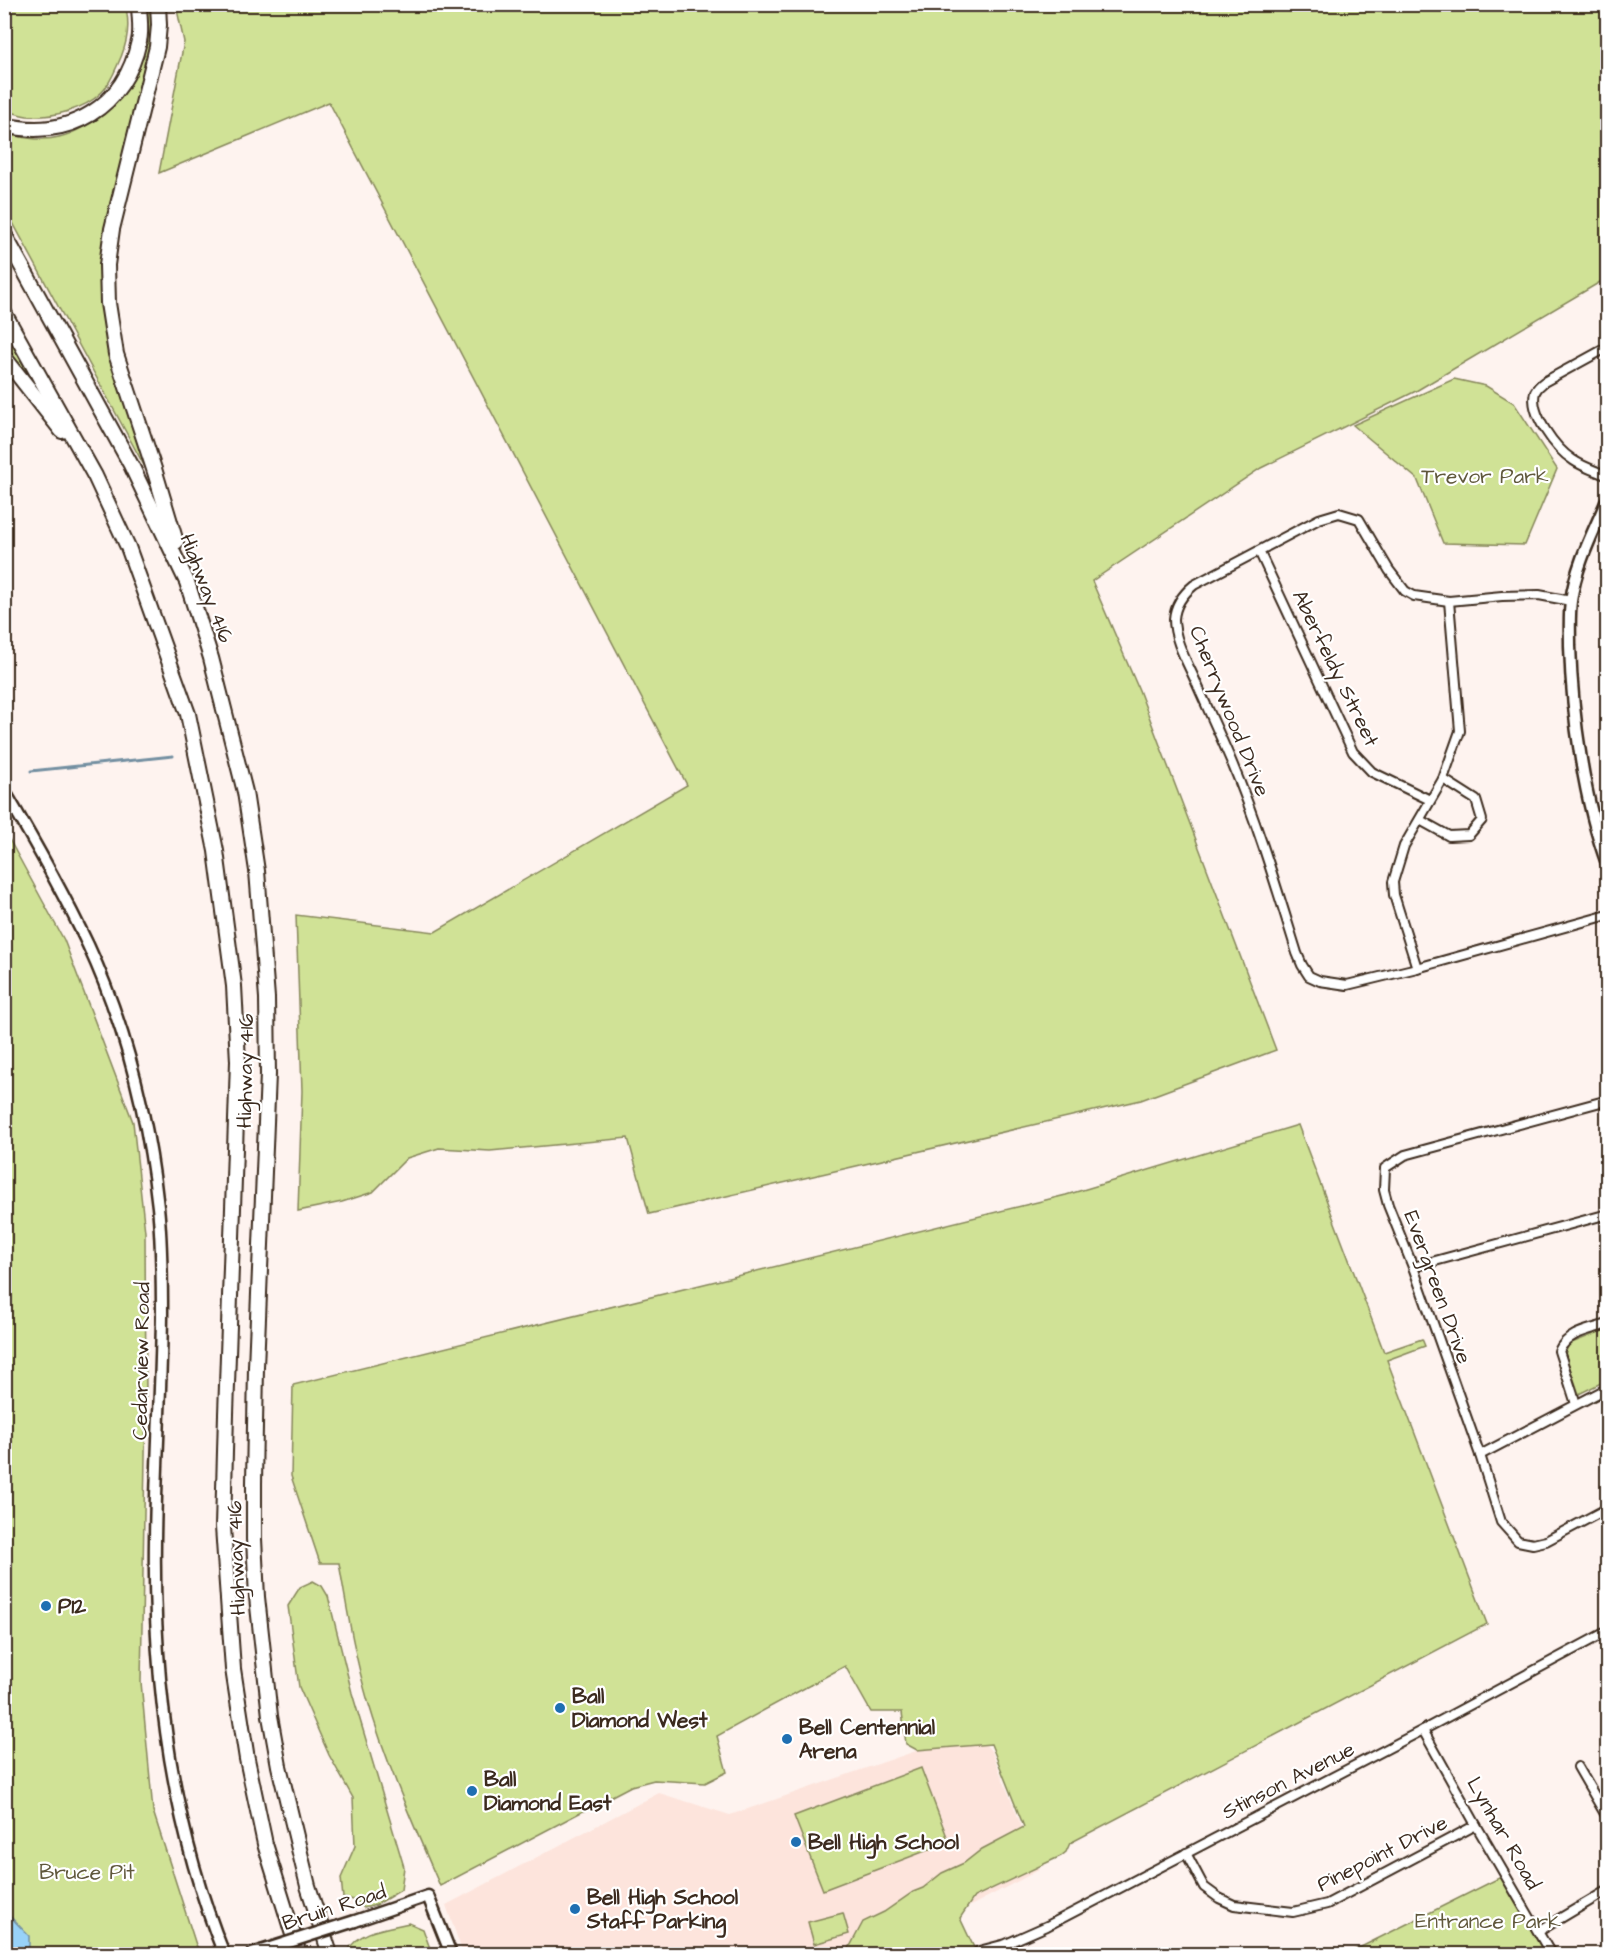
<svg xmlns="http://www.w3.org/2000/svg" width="1612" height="1959" viewBox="0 0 1612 1959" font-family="'Architects Daughter',sans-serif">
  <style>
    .built { fill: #fde4dc }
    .green { fill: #d0e296; stroke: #86865a; stroke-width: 1.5 }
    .water { fill: #98d2f8; stroke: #738fa1; stroke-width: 1.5 }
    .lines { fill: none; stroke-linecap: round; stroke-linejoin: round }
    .stream { stroke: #738fa1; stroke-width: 3 }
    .street-casing { stroke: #3b2a1e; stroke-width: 12 }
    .secondary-casing { stroke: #3b2a1e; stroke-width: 15 }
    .highway-casing { stroke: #3b2a1e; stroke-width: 18 }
    .street { stroke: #fff; stroke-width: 8 }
    .secondary { stroke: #fff; stroke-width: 10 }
    .highway { stroke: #fff; stroke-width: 14 }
    .secondary-bridge-casing { stroke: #3b2a1e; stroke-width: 15; stroke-linecap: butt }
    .secondary-bridge { stroke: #fff; stroke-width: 10 }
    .poi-dot { fill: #1f6fb2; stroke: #fff; stroke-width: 2 }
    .labels { text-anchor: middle; stroke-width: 4.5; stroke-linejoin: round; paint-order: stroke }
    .park-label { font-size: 21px; fill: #60583c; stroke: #fff }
    .street-label { font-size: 21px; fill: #3b2a1e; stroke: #fff }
    .poi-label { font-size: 21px; font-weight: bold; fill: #3b2a1e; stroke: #fff; text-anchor: start }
  </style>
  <rect width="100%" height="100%" fill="#fef3ef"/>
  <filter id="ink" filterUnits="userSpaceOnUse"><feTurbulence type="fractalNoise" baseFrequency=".0167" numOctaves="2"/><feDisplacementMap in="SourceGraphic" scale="12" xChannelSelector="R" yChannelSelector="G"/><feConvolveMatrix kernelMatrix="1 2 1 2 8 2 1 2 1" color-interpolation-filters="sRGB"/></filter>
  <g filter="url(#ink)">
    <path class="built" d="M974,1731l18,21 47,118 -160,84h-416l-17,-49 213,-112 71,22z"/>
    <g class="green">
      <path d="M5,4l120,1c6,20 2,40 -7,59 -4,9 -9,21 -16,28 -18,18 -50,26 -75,24 -7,-1 -15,-4 -22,-6z"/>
      <path d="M143,5h8l2,32 -51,255 48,179h-3l-142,-263 -1,-74c18,3 37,8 55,3 31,-7 74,-46 81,-77 3,-18 2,-38 3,-55z"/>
      <path d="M176,5h1431v273l-191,113 -155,77 -169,113 47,109 137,360 -135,50 -492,114 -21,-76 -138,13 -51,-3 -32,10 -34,34 -31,10 -44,9 4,-120 -6,-176 139,17 252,-147 -358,-683 -170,71 25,-131z"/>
      <path d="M4,330l28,48 -3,1 -24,-30z"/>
      <path d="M1454,379l32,7 28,17 43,66 -32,76 -82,-2 -26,-64 -64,-54z"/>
      <path d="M4,830l60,110 69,182 12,110 1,169 -5,281 12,129 43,134 6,9h-197z"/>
      <path d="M1298,1125l86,227 38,-13 3,7 -38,14 100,264 -417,219 -4,9 -5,4 -87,41 -14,21 17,36h-131l17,-32 21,-10 29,-20 10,-4 19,-15 22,-10 18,-14 42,-22 -33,-83 -74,6 -11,-6 -4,-32h-31l-26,-46 -128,70 10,36 -22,11 -51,-3 -23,6 -191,100c-27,-62 -54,-123 -73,-188 -13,-44 -20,-90 -28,-135h-19l-29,-87 2,-91 773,-190z"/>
      <path d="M1607,1329v51l-28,14 -14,-40 4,-10z"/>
      <path d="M313,1581l9,5 6,10 24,97 52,174 -3,23 -25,15 -12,3 -9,-8 -12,-2 -2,-20 14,-32 -2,-48 -24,-43 -30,-68 -11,-81 12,-19z"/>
      <path d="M921,1768l28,74 -126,48 -29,-74z"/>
      <path d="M1503,1876l44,78h-200z"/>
      <path d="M843,1913l6,21 -35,10 -6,-22z"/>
      <path d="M409,1923l14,6 9,25h-83l-1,-3c10,-21 40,-23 61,-28z"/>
    </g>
    <path class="water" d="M4,1910l25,26v18h-24z"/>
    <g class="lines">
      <path class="stream" d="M31,771l142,-15"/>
      <defs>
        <g id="street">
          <path d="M1608,347l-64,35c-4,3 -7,6 -9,10 -6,22 21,57 38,68 10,7 23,11 35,16"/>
          <path d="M1259,551l94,201 19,20 58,28"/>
          <path d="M1571,601l-32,-6 -37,1 -53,5 -35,-5 -9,-5 -16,-21 -30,-51 -20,-6 -20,6 -125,66c-11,9 -19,20 -20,34 0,21 13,43 21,61 12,27 25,55 37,83 26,62 45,126 65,190l5,12 7,11 11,5 27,4 70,-17 191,-53"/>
          <path d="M1420,820l29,16 20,-1 13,-15 -6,-20 -33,-21"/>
          <path d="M1417,968l-23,-73 -1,-13 11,-36 39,-67 17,-48 -11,-130"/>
          <path d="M1608,1100l-203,55 -20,13 -1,22 4,15 25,62 67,188 21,67 17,19 15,3 13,-3 62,-33"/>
          <path d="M1413,1267l195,-53"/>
          <path d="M1576,1404l-17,-53c9,-19 30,-21 49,-27"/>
          <path d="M1480,1455l128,-67"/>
          <path d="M1423,1730l53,95 75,129"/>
          <path d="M1578,1767l30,52"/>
          <path d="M1186,1853l18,34 15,11 15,7 59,7 34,-8 149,-79"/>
          <path d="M1539,1931l69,-41"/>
          <path d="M979,1951l27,-7 41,-18 376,-196 185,-99"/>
        </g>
        <g id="secondary">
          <path d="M1608,498c-14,33 -32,66 -37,103 -2,15 -1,30 -1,45 2,68 14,157 38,220"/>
          <path d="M4,790c30,51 59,102 84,155 38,82 60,172 70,262 4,36 4,72 4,109 -1,74 -6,149 -7,224 -2,141 16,283 69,414"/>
          <path d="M355,1921l73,-25 23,58"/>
          <path d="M252,1954l9,-3"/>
          <path d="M1550,1954h2"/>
        </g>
        <g id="highway">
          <path d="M158,4l1,21 -2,22 -45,182 -5,36 1,38 8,51 39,118 21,70"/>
          <path d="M4,125c65,16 121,-18 135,-84 3,-11 0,-25 0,-37"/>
          <path d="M4,234l127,231 56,117 24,76 34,134 12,79 10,127 1,76 -12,293 -2,116v56l3,58 13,119 9,50 29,120 22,68"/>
          <path d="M4,313l91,163 33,71 60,167 28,137 18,135 4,75 -12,353 -3,113 4,58 6,84 14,90 18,85 34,110"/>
          <path d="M4,357l58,74"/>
        </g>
      </defs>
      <use href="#street" class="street-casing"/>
      <use href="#secondary" class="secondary-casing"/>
      <use href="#highway" class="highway-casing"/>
      <use href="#street" class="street"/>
      <use href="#secondary" class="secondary"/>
      <use href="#highway" class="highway"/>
      <defs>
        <path id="secondary-bridge" d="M261,1951l94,-30"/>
      </defs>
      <use href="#secondary-bridge" class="secondary-bridge-casing"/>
      <use href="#secondary-bridge" class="secondary-bridge"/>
    </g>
  </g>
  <g class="poi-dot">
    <circle cx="46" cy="1606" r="6"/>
    <circle cx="560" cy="1708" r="6"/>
    <circle cx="787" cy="1739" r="6"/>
    <circle cx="472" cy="1791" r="6"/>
    <circle cx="796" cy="1842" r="6"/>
    <circle cx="575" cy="1909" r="6"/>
  </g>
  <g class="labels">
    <g class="park-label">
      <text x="1485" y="483">Trevor Park</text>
      <text x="87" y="1879">Bruce Pit</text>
      <text x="1488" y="1928">Entrance Park</text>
    </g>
    <g class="street-label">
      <text transform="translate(207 588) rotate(69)" y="7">Highway 416</text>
      <text transform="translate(1336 668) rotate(64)" y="7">Aberfeldy Street</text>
      <text transform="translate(1230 711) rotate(68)" y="7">Cherrywood Drive</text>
      <text transform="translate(245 1071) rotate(-89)" y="7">Highway 416</text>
      <text transform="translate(1438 1287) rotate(70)" y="7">Evergreen Drive</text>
      <text transform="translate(141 1361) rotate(-89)" y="7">Cedarview Road</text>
      <text transform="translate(236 1558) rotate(-92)" y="7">Highway 416</text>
      <text transform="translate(1288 1780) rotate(-27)" y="7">Stinson Avenue</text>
      <text transform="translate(1504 1833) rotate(60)" y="7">Lynhar Road</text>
      <text transform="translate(1382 1853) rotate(-27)" y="7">Pinepoint Drive</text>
      <text transform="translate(334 1907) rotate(-18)" y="7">Bruin Road</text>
    </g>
    <g class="poi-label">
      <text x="58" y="1613">P12</text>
      <text x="572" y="1703">Ball<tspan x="572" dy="24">Diamond West</tspan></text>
      <text x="799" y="1734">Bell Centennial<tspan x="799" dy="24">Arena</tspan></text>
      <text x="484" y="1786">Ball<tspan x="484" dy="24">Diamond East</tspan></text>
      <text x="808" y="1849">Bell High School</text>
      <text x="587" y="1904">Bell High School<tspan x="587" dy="24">Staff Parking</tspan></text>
    </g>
  </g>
  <rect width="1612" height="1959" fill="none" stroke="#fff" stroke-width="24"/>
  <rect x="12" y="12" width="1588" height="1935" fill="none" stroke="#3b2a1e" stroke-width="2" filter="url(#ink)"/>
</svg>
